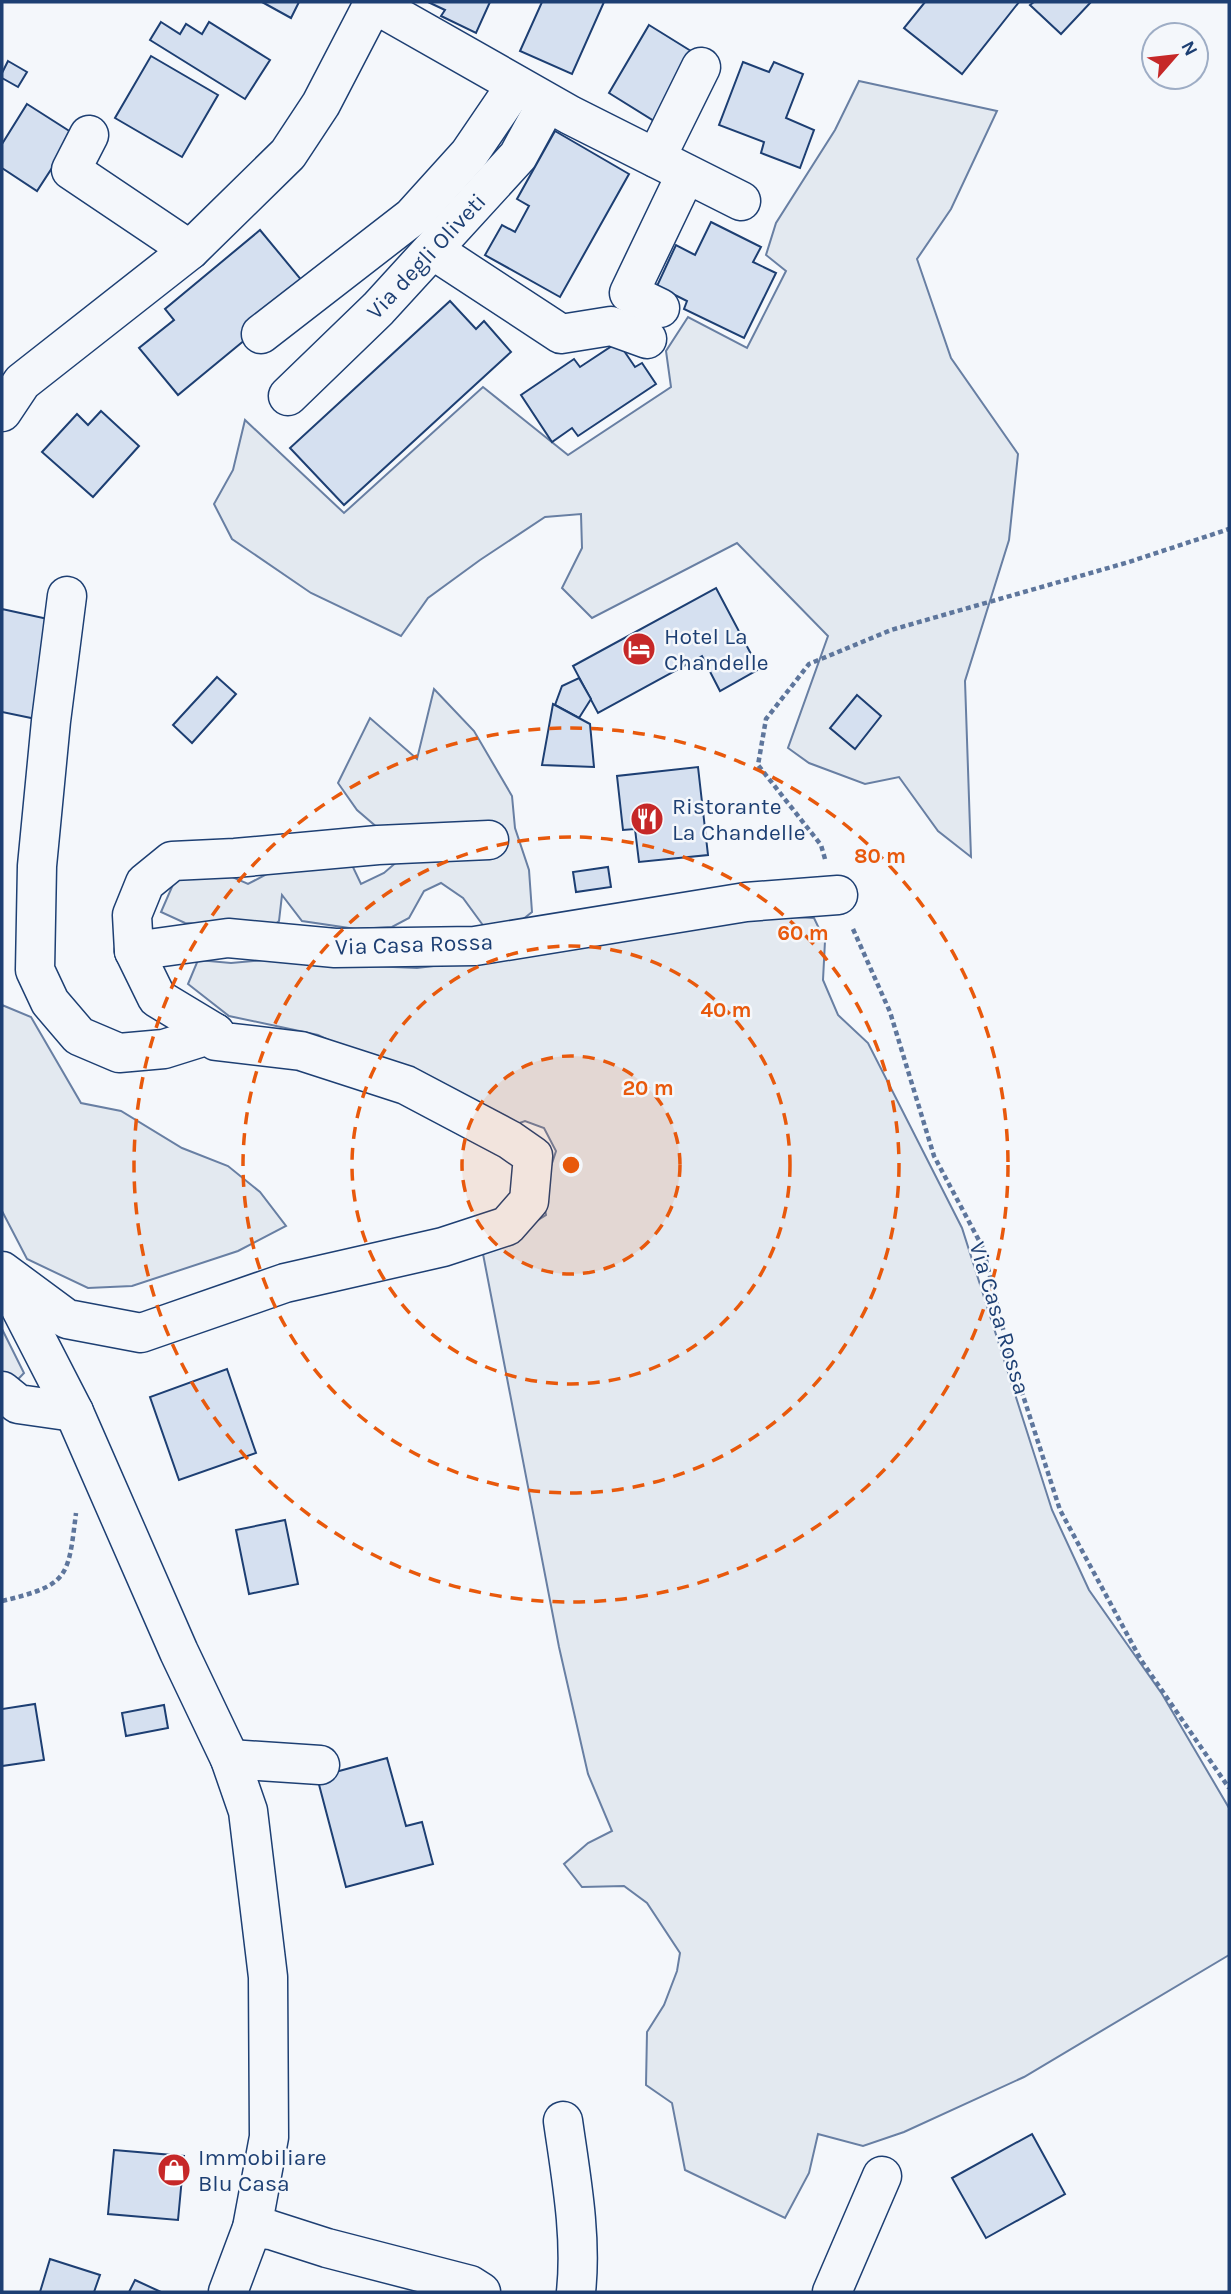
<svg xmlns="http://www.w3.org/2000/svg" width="1231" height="2294" viewBox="0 0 1231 2294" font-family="Karla,sans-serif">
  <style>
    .green { fill: #e3e9f0; stroke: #687fa3; stroke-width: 2 }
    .building { fill: #d5e0f0; stroke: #1d3f73; stroke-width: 2 }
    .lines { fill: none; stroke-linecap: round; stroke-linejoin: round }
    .minor-casing { stroke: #1d3f73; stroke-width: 41 }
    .major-casing { stroke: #1d3f73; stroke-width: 41 }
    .path { stroke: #5e769c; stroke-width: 4.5; stroke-dasharray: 5 3.5; stroke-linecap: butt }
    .minor { stroke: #f4f7fb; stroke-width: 38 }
    .major { stroke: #f4f7fb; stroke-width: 38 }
    .ring { fill: none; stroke: #e8590c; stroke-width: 3.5; stroke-dasharray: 12 9 }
    .labels { text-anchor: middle; stroke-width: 5; stroke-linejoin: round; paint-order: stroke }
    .street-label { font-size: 23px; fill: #1d3f73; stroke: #f4f7fb }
    .poi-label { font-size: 23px; fill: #1d3f73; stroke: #f4f7fb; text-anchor: start }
    .centre { fill: #e8590c; stroke: #f4f7fb; stroke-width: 3.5 }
    .ring-label { font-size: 21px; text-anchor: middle; font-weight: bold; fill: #e8590c; stroke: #f4f7fb; stroke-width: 5; stroke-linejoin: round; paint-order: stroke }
  </style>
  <rect width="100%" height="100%" fill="#f4f7fb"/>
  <g class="green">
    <path d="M859,81l138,30 -46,98 -34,50 34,99 67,96 -9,86 -44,141 6,176 -33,-26 -39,-54 -34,7 -56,-21 -21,-15 40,-112 -91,-93 -145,75 -30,-30 20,-40 -1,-34 -36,3 -65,43 -52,38 -27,38 -90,-43 -79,-54 -18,-35 19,-34 12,-50 99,93 139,-126 85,68 103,-68 -5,-36 22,-34 59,31 39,-77 -20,-16 10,-32 59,-93z"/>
    <path d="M434,689l40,42 38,65 3,32 14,42 3,42 -15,12 -32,4 -22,-30 -22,-15 -17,8 -15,27 -17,9 -36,2 -54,-8 -20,-26 -3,26 -10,8 -84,-6 -24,-11 17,-39 43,-1 27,12 32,-17 72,-2 9,19 23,-11 23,-20 -50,-43 -19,-27 32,-65 47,41z"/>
    <path d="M770,916l44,2 11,23 -2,39 15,35 30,28 94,185 90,282 37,80 73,104 67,114v147l-205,122 -120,55 -41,14 -45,-12 -9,39 -24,45 -100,-48 -13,-67 -26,-18 1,-53 17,-27 13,-34 3,-18 -33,-50 -23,-17 -42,1 -18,-23 24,-21 24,-12 -24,-57 -29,-127 -76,-393 63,-39 -4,-21 14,-43 -12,-23 -19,-7 -14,5 -193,-91 -89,-19 -41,-32 10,-24 33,3 56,-5 58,7 72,3 132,-16z"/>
    <path d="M2,1005l29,12 50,86 40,8 61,37 46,18 32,26 26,34 -48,25 -106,35 -44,2 -61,-29 -25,-48z"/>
    <path d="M2,1329l22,44 -22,23z"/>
  </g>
  <g class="building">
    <path d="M262,2h37l-8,16z"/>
    <path d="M428,2h62l-14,31 -35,-17 4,-6z"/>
    <path d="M542,2h62l-32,72 -52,-23z"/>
    <path d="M925,2h94l-57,72 -58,-46z"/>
    <path d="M1034,2h57l-30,32 -31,-29z"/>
    <path d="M161,22l19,12 6,-10 16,10 7,-12 61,38 -25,39 -95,-59z"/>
    <path d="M649,25l50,31 -40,68 -50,-31z"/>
    <path d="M151,56l67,39 -36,62 -67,-39z"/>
    <path d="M8,61l19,11 -9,15 -16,-9v-5z"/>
    <path d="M743,62l26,10 5,-10 29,12 -17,44 28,12 -14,38 -39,-15 3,-11 -45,-17z"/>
    <path d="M27,104l47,30 -37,57 -35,-23v-24z"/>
    <path d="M555,131l74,43 -69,123 -75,-42 17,-30 13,7 14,-26 -12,-7z"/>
    <path d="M711,222l50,25 -8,15 23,11 -32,65 -60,-29 3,-8 -30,-15 19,-41 19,10z"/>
    <path d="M260,230l48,58 -130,107 -39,-47 35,-28 -9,-11z"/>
    <path d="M450,301l26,28 8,-8 27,31 -167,153 -54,-57z"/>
    <path d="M618,342l17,25 7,-4 14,21 -78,52 -6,-8 -20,14 -31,-47 53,-36 6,8z"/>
    <path d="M101,411l38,35 -46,51 -51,-45 35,-38 11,11z"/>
    <path d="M716,588l43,81 -39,22 -18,-35 -104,57 -25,-47z"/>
    <path d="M2,609l55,12 -21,98 -34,-7z"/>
    <path d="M217,677l19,17 -44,49 -19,-18z"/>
    <path d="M579,678l12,21 -12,19 -24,-13 7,-19z"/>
    <path d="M857,695l24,21 -26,33 -25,-21z"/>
    <path d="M553,704l37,20 4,43 -52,-2z"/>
    <path d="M698,767l10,88 -69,7 -4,-33 -12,1 -6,-54z"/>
    <path d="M608,867l3,20 -35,5 -3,-20z"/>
    <path d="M227,1369l29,84 -77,27 -29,-83z"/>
    <path d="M285,1520l13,64 -49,10 -13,-64z"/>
    <path d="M35,1704l9,56 -42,6v-57z"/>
    <path d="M164,1705l4,23 -42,8 -4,-23z"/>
    <path d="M387,1758l19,68 16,-4 11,42 -87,23 -29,-110z"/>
    <path d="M1032,2134l33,60 -79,44 -34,-60z"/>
    <path d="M114,2150l70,6 -6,64 -70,-6z"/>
    <path d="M50,2259l50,16 -6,17h-54z"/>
    <path d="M135,2280l26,12h-32z"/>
  </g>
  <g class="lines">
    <defs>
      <g id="minor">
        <path d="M371,2l199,113 171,86"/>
        <path d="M89,135l-18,35 119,80"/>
        <path d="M656,158l45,-91"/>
        <path d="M433,250l128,84 50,-8 36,13"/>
        <path d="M660,308l-31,-15 57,-119"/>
        <path d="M261,334l151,-117 57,-63 47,-69"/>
        <path d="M288,396l90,-87 140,-153 29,-53"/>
        <path d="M67,596l-16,125 -14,145 -2,104 15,32 29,34 40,17 45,-4 51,-16"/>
        <path d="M134,951l-2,-36 13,-32 27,-22 63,-3 143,-13 111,-5"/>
        <path d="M2,1271l65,48 74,14 144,-50 158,-36 64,-21 22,-25 4,-45 -23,-16 -104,-55 -105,-34 -85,-10 -1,-8 -58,-35 -23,-47 94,-13 107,10 140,-2 271,-44 92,-7"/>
        <path d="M2,1391l16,13 56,8"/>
        <path d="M230,1759l90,6"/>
        <path d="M563,2121c8,56 19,115 13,171"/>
        <path d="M252,2228l19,2 56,18 143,37 11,7"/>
        <path d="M832,2292l50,-116"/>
      </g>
      <g id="major">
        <path d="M2,412l20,-30 168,-132 98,-96 33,-50 53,-102"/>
        <path d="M2,1272l72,140 105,240 51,107 18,52 20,166 1,160 -17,91 -24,64"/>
      </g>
    </defs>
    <use href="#minor" class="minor-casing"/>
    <use href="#major" class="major-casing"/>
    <g class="path">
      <path d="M825,859l-4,-14 -63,-80 8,-46 43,-55 82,-34 238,-68 100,-33"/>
      <path d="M853,929l37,83 44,144 49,92 25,101 52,161 81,150 88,128"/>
      <path d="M2,1601c67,-16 66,-23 74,-88"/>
    </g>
    <use href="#minor" class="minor"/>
    <use href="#major" class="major"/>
  </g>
  <circle cx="571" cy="1165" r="109" fill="#e8590c" fill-opacity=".12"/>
  <g class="ring">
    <circle cx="571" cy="1165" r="109"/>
    <circle cx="571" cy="1165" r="219"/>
    <circle cx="571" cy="1165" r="328"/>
    <circle cx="571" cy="1165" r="437"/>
  </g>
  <defs>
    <symbol id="hotel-disc" viewBox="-11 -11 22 22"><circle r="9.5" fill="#c62828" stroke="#f4f7fb"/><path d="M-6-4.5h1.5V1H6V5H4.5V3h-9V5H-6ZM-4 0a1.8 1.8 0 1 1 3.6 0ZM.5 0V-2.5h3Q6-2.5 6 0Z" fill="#fff"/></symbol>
    <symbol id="restaurant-disc" viewBox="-11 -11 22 22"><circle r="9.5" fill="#c62828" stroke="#f4f7fb"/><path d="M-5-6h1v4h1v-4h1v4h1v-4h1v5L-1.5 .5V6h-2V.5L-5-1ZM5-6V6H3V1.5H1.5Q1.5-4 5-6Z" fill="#fff"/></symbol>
    <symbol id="shop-disc" viewBox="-11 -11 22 22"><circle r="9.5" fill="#c62828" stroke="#f4f7fb"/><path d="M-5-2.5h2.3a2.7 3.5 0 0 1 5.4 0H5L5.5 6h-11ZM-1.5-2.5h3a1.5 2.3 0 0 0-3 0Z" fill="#fff"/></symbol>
  </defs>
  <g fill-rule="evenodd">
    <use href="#hotel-disc" x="620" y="630" width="38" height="38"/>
    <use href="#restaurant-disc" x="628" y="800" width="38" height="38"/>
    <use href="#shop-disc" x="155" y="2151" width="38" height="38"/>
  </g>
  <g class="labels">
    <g class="street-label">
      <text transform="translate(426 256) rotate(-47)" y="8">Via degli Oliveti</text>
      <text transform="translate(414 944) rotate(-2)" y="8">Via Casa Rossa</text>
      <text transform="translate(1000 1318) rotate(73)" y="8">Via Casa Rossa</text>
    </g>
    <g class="poi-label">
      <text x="664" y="644">Hotel La<tspan x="664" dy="26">Chandelle</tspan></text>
      <text x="672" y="814">Ristorante<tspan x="672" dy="26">La Chandelle</tspan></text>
      <text x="198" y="2165">Immobiliare<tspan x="198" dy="26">Blu Casa</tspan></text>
    </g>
  </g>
  <circle cx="571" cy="1165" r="10" class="centre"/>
  <g class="ring-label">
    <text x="880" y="863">80 m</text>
    <text x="803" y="940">60 m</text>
    <text x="726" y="1017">40 m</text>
    <text x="648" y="1095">20 m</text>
  </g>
  <rect width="1231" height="2294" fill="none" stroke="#1d3f73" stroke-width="7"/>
  <g transform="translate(1175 56) rotate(62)"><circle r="33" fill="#f4f7fb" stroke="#9eadc5" stroke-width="2"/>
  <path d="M0-5L12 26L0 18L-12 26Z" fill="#c62828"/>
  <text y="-10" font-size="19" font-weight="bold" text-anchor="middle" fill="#1d3f73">N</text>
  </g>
</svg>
